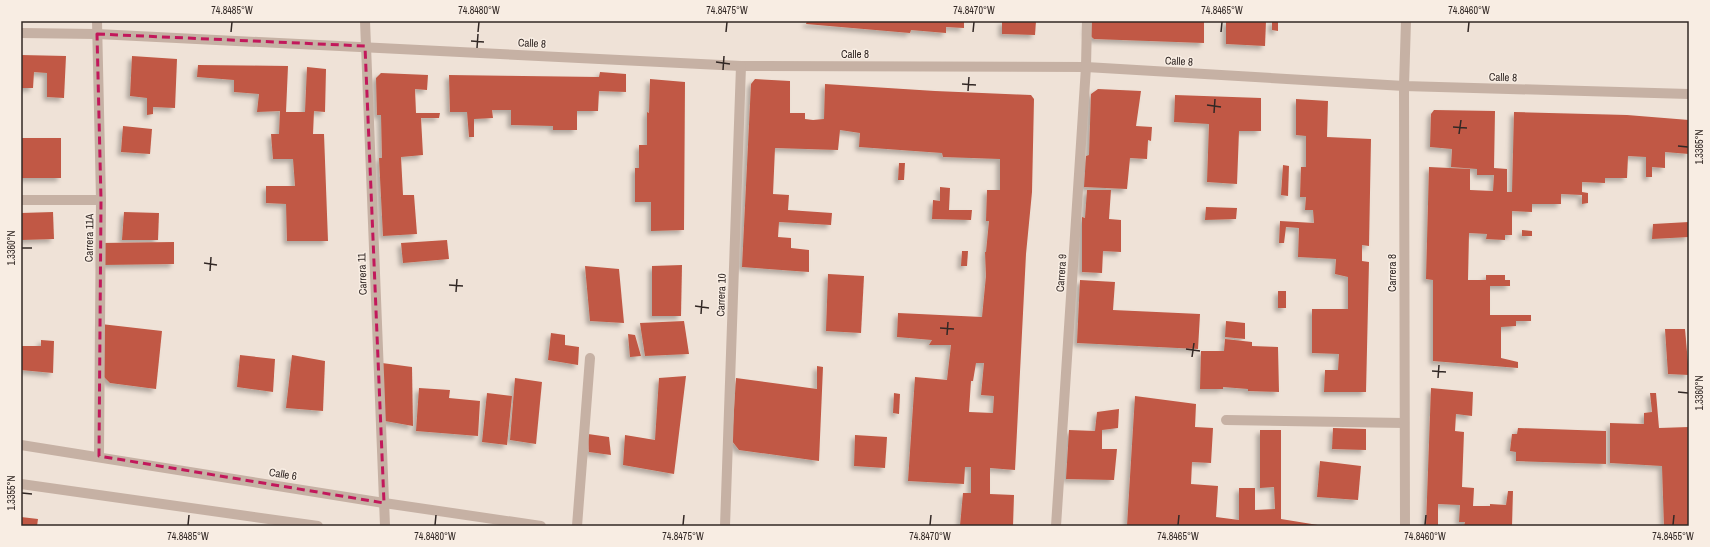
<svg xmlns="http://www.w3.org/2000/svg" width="1710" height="547" viewBox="0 0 1710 547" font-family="'Archivo Narrow',sans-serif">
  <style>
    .building { fill: #c15944; fill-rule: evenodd; filter: url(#shadow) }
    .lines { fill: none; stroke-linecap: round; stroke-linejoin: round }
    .street { stroke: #c6b1a4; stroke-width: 10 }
    .marked { fill: none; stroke: #c2185b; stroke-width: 3; stroke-dasharray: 8 5; stroke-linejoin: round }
    .ticks { fill: none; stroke: #322825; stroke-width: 1.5 }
    .labels { text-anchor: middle; stroke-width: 3; stroke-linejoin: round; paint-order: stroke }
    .street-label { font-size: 11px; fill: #322825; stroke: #f8ede3 }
    .neatline { fill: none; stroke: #322825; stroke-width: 1.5 }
    .ticks-label { font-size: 10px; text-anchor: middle; fill: #322825 }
  </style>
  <defs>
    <filter id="shadow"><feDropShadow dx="-3.5" dy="3.5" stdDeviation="2" flood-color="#0004"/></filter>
  </defs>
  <rect width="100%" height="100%" fill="#efe2d7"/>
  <g class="building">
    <path d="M807,21h157v7l-18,-1v6l-35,-3 -1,3 -104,-9z"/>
    <path d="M1002,21h34l-1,14 -33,-1z"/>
    <path d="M1088,21h116v22l-110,-4 -7,-6z"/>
    <path d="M1226,21h40l-1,25 -39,-2z"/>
    <path d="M1272,21h6v10l-6,-1z"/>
    <path d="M21,55l45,1 -2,42 -17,-1v-24l-13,-1 -1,16h-12z"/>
    <path d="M132,56l45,3 -2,49 -22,-1v7l-6,1v-17l-17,-2z"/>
    <path d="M198,65l90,1 -2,46h19l2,-45 19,2 -1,43 -11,-1 -1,23h11l4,107h-41l-1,-37 -20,-1v-17h29l-2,-27h-20l-2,-25h8l1,-23 -23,1 2,-18 -25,-2v-12l-37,-3z"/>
    <path d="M600,72l26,2v18l-27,-1 -1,20h-21v19h-24v-4l-42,-1v-15h-19l1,8 -19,1v18h-5l-2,-25h-17l-1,-37 150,2z"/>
    <path d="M381,73l47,2 -1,15 -12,-1 1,24h24l-1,5h-18l2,37 -22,2 2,38h11l3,39 -34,2 -4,-78h3l-1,-43h-4l-1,-37z"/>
    <path d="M650,79l35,3 -1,148 -33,1v-29h-16v-34h4v-23h8v-33l2,1z"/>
    <path d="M755,79l35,2v32h15v6l8,1 11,-1 1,-35 110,7 96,4 3,4 -2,93 -6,62 -11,216 -25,-2v26l24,1 -1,31h-53l3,-33h8v-26h-6l-1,17 -56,-3 7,-104 32,3 4,-35h-22l3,-5 -35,-3 1,-24 84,4 4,-41 -1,-24h1l3,-31h-3l1,-31h13v-31l-57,-2 -1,-4 -83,-6 1,-14 -20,-3 -2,20 -63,-2 -2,46 16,1 -1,15 44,3 -1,12 -52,-3 -1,15 13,1v10l18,2v22l-67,-5 9,-183zM976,363h8l-3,32 13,1 -1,17 -24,-1 2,-31h2z"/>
    <path d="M1098,89l43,2 -5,35 16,1 -1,14 -3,-1 -1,19 -17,-1 -3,31 -43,-2 2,-31 3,-1 2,-61z"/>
    <path d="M1175,95l86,3v33h-22l-2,53 -30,-2 2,-58 -35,-2z"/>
    <path d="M1296,99l32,2 -1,36 44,2 -2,107 -7,-1v16l7,1 -3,130h-42l1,-22h13l1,-16 -27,-1v-44h36v-32l-13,-3 1,-15 -38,-2 1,-29 -13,-1 -2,16h-5l1,-22 34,2 -1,-13h-8l1,-13h-6l1,-30h5v-31l-10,-1z"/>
    <path d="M1434,110l61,1 -1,57 13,1v23h5l2,-80 113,3 62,5v34l-24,-2v16l-13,-1v10h-6v-20l-18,-1 -1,22h-22v5l-23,-1v10l6,1v10l-6,1v-9l-21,-1v10h-29v8l-20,-1v24h-7v5l-19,-1 1,-5 -18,-1 -1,47h18v-5h19v5h5v6h-20v29h41v6h-15v5l-15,1v31l17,4v6l-85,-7v-81l-7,-1 3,-112 41,2v21l23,1 1,-16h-17v-6l-26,-2 1,-18 -22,-2 1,-33z"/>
    <path d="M123,126l29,3 -2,25 -29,-2z"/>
    <rect x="21" y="138" width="40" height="40"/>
    <path d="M899,163h6l-1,17h-6z"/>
    <path d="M1283,165l6,1 -1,30 -7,-1z"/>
    <path d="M940,187l10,1 -1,22h23l-1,10 -39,-1 1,-19 7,1z"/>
    <path d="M1087,190h24l-2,29 12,1v32l-18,-1 -1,22 -20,-1v-55l3,1z"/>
    <path d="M1206,207l31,1 -1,11 -31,1z"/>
    <path d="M53,212l1,27 -33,1v-27z"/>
    <path d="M124,212l35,1 -1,27h-36z"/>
    <path d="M1689,222v15l-37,2 1,-15z"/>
    <path d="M1522,230l10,1v5h-10z"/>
    <path d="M447,240l2,19 -46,4 -2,-20z"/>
    <path d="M174,242v22l-73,1v-22z"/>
    <path d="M962,251h6l-1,15h-6z"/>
    <path d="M682,265l-1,51h-29v-50z"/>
    <path d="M585,266l34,3 5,54 -34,-2z"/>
    <path d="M828,274l36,2 -3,57 -35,-2z"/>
    <path d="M1080,280l35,2 -2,28 87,4 -2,35 -121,-6z"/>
    <rect x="1278" y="291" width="8" height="17"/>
    <path d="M684,321l5,33 -44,2 -5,-33z"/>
    <path d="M1226,321l19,2v16l-20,-2z"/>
    <path d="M101,324l61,7 -6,58 -46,-6 -8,-8z"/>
    <path d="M1665,329h20l4,46 -21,-1z"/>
    <path d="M551,333l14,2v10l14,2 -1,18 -30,-5z"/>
    <path d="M628,334l7,1 6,21 -11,1z"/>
    <path d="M1225,339l27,3v4l26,1 1,45 -31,-1v-2l-25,-2v2h-23l1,-38h23z"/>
    <path d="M41,340l13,1 -1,32 -32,-3v-24h20z"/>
    <path d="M240,355l35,4 -2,33 -36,-5z"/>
    <path d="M292,355l33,6 -2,50 -37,-3z"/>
    <path d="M382,363l30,4 1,59 -28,-5z"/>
    <path d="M817,366l6,1 -4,94 -80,-11 -7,-9 4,-63 81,11z"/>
    <path d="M686,376l-12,98 -51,-9 2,-30 30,5 4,-62z"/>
    <path d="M515,378l27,4 -6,62 -26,-4z"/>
    <path d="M419,388l31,2 -1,8 31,3 -2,35 -62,-5z"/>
    <path d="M1431,388l42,4 -1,24 -16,-2 -1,17 9,1 -2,55 12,1 -1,18h17v-2l16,1 2,-14h5l-1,35h-48l1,-4h-6l1,-17 -22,-1v22h-12z"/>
    <path d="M487,393l25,3 -5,49 -25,-3z"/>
    <path d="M894,393l6,1 -1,20 -6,-1z"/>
    <path d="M1650,393h6l3,35 30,-1v99h-25l-2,-60 -52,-3v-40l34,1v-11l8,-1z"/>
    <path d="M1135,396l61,8 -1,23 18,1 -2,35 -19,-1 -1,22 27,2 -2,31 23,3v-32h16v22l20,-1 -1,-22 -14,1v-58h21v89l43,7h-197z"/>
    <path d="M1119,409l-1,19 -16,2v19h15l-3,31 -48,-1 3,-49 26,1 2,-19z"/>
    <path d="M1333,428l33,1v21l-34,-1z"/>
    <path d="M1518,428l88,3v33l-90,-3v-9l-6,-1 2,-17h5z"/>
    <path d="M588,434l21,3 2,18 -22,-3z"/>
    <path d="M855,435l32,2 -2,31 -31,-2z"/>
    <path d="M1320,461l41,5 -3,34 -41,-3z"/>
    <path d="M21,517l17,2 -1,7h-16z"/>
  </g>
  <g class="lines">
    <g class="street">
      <path d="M97,21l4,179 -2,256"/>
      <path d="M365,21l20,505"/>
      <path d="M21,33l76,1 644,32 345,1 318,19 285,8"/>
      <path d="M21,200h80"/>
      <path d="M1226,420l178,3"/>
      <path d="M21,445l363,58 157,23"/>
      <path d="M21,484l297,42"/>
      <path d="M577,526l13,-168"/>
      <path d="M725,526l16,-460"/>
      <path d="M1056,526l30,-459 1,-46"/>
      <path d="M1405,526l-1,-440 2,-65"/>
    </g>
  </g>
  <path class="marked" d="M97,34l268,12 19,457 -285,-47 2,-256z"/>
  <path class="ticks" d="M231,32l1,-10M478,32l1,-10M726,32l1,-10M973,32l1,-10M1221,32l1,-10M1468,32l1,-10M471,41l13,1M477,48l1,-14M716,62l14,2M723,70l1,-14M962,84l14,1M968,91l1,-14M1207,105l14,2M1214,113l1,-14M1453,127l14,1M1459,134l2,-14M1678,146l10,1M22,248h10M204,263l13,2M210,271l1,-14M449,285l14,1M456,292l1,-13M695,306l14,2M701,314l1,-14M940,328l14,1M947,335l1,-13M1186,349l14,2M1192,357l2,-14M1432,371l14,1M1438,378l1,-13M1678,392l10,1M22,493l10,1M188,525l1,-10M435,525l1,-10M683,525l1,-10M930,525l1,-10M1178,525l1,-10M1425,525l1,-10M1673,525l1,-10"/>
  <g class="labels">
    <g class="street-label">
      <text transform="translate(532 43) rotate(3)" y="4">Calle 8</text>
      <text x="855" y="58">Calle 8</text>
      <text transform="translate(1179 61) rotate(3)" y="4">Calle 8</text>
      <text transform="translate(1503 77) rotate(2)" y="4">Calle 8</text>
      <text transform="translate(89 238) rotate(-89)" y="4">Carrera 11A</text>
      <text transform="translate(1061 273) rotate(-86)" y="4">Carrera 9</text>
      <text transform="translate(1392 273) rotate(-90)" y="4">Carrera 8</text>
      <text transform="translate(362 274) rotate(-92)" y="4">Carrera 11</text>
      <text transform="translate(721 295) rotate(-88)" y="4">Carrera 10</text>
      <text transform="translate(283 474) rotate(9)" y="4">Calle 6</text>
    </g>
  </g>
  <rect width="1710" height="547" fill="none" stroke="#f8ede3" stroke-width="44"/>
  <rect x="22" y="22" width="1666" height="503" class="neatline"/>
  <g class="ticks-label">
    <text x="232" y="14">74.8485°W</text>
    <text x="479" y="14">74.8480°W</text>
    <text x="727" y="14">74.8475°W</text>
    <text x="974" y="14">74.8470°W</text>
    <text x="1222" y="14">74.8465°W</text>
    <text x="1469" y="14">74.8460°W</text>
    <text transform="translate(1699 147) rotate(-90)" y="4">1.3365°N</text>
    <text transform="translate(11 248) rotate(-90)" y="4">1.3360°N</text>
    <text transform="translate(1699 393) rotate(-90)" y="4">1.3360°N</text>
    <text transform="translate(11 493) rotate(-90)" y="4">1.3355°N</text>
    <text x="188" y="540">74.8485°W</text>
    <text x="435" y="540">74.8480°W</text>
    <text x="683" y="540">74.8475°W</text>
    <text x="930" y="540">74.8470°W</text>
    <text x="1178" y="540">74.8465°W</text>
    <text x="1425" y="540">74.8460°W</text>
    <text x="1673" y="540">74.8455°W</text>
  </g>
</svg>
